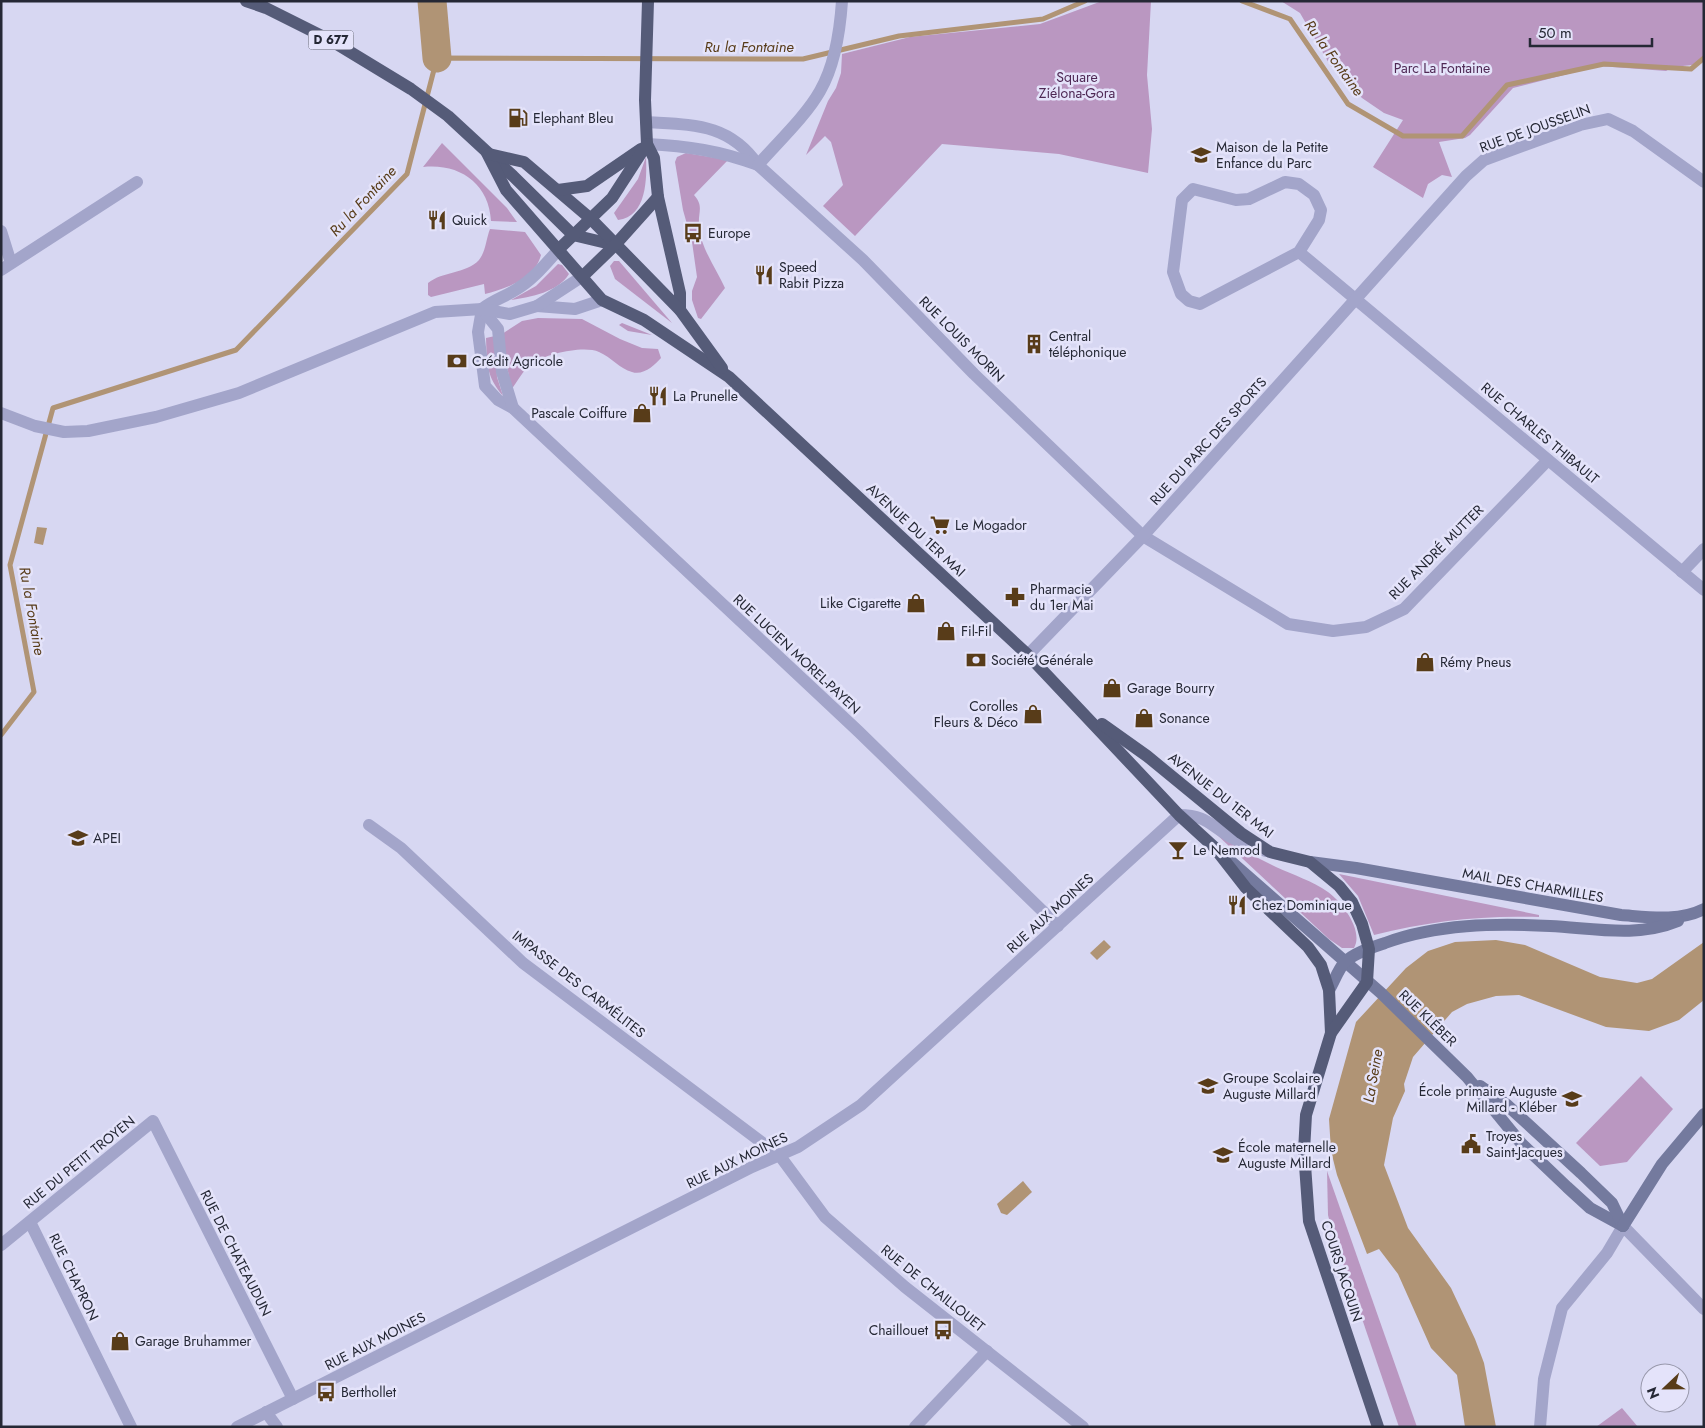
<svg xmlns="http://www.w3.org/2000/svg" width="1705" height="1428" viewBox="0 0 1705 1428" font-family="Jost,sans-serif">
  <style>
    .green { fill: #ba97c1 }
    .water { fill: #b09475 }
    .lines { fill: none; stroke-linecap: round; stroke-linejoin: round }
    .stream { stroke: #b09475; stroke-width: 5 }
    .river { stroke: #b09475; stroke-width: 29 }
    .street { stroke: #a3a5ca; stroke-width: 12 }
    .secondary { stroke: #747a9e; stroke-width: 12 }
    .primary { stroke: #555b78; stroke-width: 12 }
    .labels { text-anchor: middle; stroke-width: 5; stroke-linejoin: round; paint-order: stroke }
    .shield { fill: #e4e3fa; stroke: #5e6070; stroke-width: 1 }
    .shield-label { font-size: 12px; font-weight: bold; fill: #252835 }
    .park-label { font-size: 14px; fill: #4e2854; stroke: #e4e3fa }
    .poi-label { font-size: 14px; fill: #252835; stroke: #e4e3fa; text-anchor: start }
    .street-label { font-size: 14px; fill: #252835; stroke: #e4e3fa }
    .water-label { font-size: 15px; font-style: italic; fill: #583c19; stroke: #e4e3fa }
  </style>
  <rect width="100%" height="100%" fill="#d7d7f2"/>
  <g class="green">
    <path d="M1102,1h49l-4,74 5,54 -4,44 -89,-19 -117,-10 -87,92 -32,-30 20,-21 -12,-43 -6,-6 -19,19 22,-54 8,-13 5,-15 1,-19 68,-17 130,-13z"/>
    <path d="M1281,1h423v60c-12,7 -26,2 -38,10l-67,-5 -86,22 -43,47 -5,3 -26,4 13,35 -10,-2 -14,9 -5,14 -50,-31 30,-47 -19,-7 -22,-15 -32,-33 -30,-52z"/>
    <path d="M442,143l65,65 10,14 -26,-1c-2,-38 -32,-58 -68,-54z"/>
    <path d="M686,153l42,7 -34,35c10,11 4,17 5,30 1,22 17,43 26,63l-24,31 -3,-1 -6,-18v-9l5,-14 -5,-35 -9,-32 -8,-48 2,-5z"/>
    <path d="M646,157c1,21 1,60 -28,63l-4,-7 24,-34z"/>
    <path d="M490,229l35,3 16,23c-6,24 -36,34 -56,39l-1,-10 -53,13 -3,-2v-12c15,-12 38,-9 51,-23 7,-9 7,-21 11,-31z"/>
    <path d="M614,261h5l53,62 -57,-44 -5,-13z"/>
    <path d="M558,264l4,1 7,9c-11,18 -38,23 -58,26l25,-14z"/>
    <path d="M538,318l44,1 38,20 22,9 16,1 3,9c-6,7 -18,18 -29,14 -12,-3 -21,-15 -33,-20 -15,-7 -53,2 -67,11 -8,6 -15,19 -21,27l-9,-56 20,-13z"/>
    <path d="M622,323l30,12 -24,-4 -9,-6z"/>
    <path d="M495,336l2,41 6,19c-17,-20 -16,-33 -17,-58z"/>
    <path d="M1215,833c20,13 40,24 61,34 18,8 36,14 52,25 14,10 36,39 26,56h-12l-13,-9z"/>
    <path d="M1339,874l200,41v2c-57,-2 -110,4 -165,18l-16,-39z"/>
    <path d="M1641,1076l32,33 -46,53 -27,4 -24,-23z"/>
    <path d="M1327,1171l90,256h-18l-67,-196 -4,-16z"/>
    <path d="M1622,1408l16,19h-42z"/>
  </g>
  <g class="water">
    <path d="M37,527l10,1 -4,17 -9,-2z"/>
    <path d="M1104,940l7,7 -14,13 -7,-7z"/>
    <path d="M1496,940l29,5 75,32 37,6 15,-4 52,-37v58l-25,20 -30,11 -43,-4 -87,-32 -23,1 -29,8 -15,8 -39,45 -9,27 1,7 -12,27 -9,47 24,63 43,60 24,51 9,24 12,64h-31l-8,-52 -26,-27 -33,-74 -19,-25 -12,5 -30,-79 -6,-24 -2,-32 27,-97 50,-54 22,-17 27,-9z"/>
    <path d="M1023,1181l9,11 -25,23 -6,-2 -4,-9z"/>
  </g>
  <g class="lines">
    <g class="stream">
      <path d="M1242,1l48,18 58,85 55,32h59l45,-51 97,-21 87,5 13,-11"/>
      <path d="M1,735l33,-43 -24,-127 43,-157 183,-58 171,-176 30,-116 366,1 96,-23 144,-17 42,-18"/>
    </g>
    <path class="river" d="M432,1l5,57"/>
    <g class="street">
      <path d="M646,122c47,3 83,1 112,43l105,95 111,114 169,162 145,88 45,7 33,-4 38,-18 144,-149"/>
      <path d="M647,144c40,2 74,7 111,21"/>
      <path d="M758,165c19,-22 48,-49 62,-74 15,-26 20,-60 22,-90"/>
      <path d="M1285,182l14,2 15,11 7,15 -2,10 -20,32 -99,52 -11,-3 -8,-7 -8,-22 9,-72 11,-11 43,11 13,-1z"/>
      <path d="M1,231l10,32"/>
      <path d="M1299,252l405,338"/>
      <path d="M1,270l136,-88"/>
      <path d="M537,306l38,3 27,-9"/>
      <path d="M482,309l-4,23 7,54 13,14 15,8 345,323 200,195"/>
      <path d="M482,309l16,20 4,43 11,36"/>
      <path d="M482,309c11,-9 23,-12 35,-20 17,-10 29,-26 43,-41"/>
      <path d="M1,413l34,13 29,6 24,-1 68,-14 83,-24 196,-81 47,-3 28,5 27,-8 46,-30"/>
      <path d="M1682,572l22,-23"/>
      <path d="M1028,655l115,-119 323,-360 18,-16 96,-35 28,-6 25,12 71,51"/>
      <path d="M369,825l32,23 122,115 257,193 45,61 80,70 178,140"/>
      <path d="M30,1222l101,205"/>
      <path d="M1,1245l152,-124 140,278"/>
      <path d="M266,1412l11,15"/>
      <path d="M237,1427l515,-260 46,-20 63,-42 318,-290c26,0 30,9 50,21 12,7 24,11 37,15"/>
      <path d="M915,1427l72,-76"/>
      <path d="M1540,1427l4,-48 18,-71 45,-55 16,-27 81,83"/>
    </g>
    <g class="secondary">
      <path d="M1227,858l154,135 86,84 54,66 46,44 23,21 33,18"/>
      <path d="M1310,862l46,6 265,47c27,2 57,7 83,-6"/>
      <path d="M1329,990c5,-8 9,-20 15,-27 9,-10 29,-16 41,-20 51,-19 111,-20 165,-17 43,2 87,12 128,-5"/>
      <path d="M1480,1086l27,19 74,68 31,30 11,23"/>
      <path d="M1623,1226l39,-62 42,-50"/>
    </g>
    <g class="primary">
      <path d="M246,1l20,7 66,33 79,48 37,27 65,60 60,59 42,10"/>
      <path d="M648,1l-3,99 2,44 7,14 4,39 22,96v17"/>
      <path d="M487,153l19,37 96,110 42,20 85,57 299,278 151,160 35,32 32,41 62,59 13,18 8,25 2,43"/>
      <path d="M489,154l35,8 67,57 89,91 42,58"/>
      <path d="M558,190l29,-4 54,-37"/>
      <path d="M560,248l52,-50 35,-54"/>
      <path d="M583,276l32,-31 43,-48"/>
      <path d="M1102,724l45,32 94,77 29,19 40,10 29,24 13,16 10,22 7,25 -2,33 -36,51 -25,82 -2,36 5,70 69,206"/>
    </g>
  </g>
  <defs>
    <symbol id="fuel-bare" viewBox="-9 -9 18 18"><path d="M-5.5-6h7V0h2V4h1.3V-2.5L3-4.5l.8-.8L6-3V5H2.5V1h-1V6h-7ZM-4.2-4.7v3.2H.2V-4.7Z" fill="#583c19" stroke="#e4e3fa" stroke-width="2.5" paint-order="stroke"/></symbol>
    <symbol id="school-bare" viewBox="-9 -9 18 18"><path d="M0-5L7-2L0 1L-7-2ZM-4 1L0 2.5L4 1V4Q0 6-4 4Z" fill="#583c19" stroke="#e4e3fa" stroke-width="2.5" paint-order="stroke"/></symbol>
    <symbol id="restaurant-bare" viewBox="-9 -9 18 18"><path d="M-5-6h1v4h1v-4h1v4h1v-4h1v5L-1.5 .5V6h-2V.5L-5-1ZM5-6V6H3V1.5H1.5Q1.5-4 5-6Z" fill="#583c19" stroke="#e4e3fa" stroke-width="2.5" paint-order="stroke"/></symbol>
    <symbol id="bus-bare" viewBox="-9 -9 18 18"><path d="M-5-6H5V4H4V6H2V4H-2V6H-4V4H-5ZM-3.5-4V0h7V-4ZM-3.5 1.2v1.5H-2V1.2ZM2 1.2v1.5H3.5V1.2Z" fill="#583c19" stroke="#e4e3fa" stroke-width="2.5" paint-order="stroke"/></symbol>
    <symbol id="building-bare" viewBox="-9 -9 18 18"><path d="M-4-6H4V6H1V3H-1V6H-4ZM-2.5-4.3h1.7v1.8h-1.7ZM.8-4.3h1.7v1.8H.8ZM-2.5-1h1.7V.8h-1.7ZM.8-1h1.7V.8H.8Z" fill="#583c19" stroke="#e4e3fa" stroke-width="2.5" paint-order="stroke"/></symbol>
    <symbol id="bank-bare" viewBox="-9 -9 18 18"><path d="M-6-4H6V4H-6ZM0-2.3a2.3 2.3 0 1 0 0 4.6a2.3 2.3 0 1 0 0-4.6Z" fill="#583c19" stroke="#e4e3fa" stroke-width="2.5" paint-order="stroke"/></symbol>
    <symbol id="shop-bare" viewBox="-9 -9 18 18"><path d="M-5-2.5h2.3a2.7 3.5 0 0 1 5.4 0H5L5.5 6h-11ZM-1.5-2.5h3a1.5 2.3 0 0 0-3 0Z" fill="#583c19" stroke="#e4e3fa" stroke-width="2.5" paint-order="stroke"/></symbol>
    <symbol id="supermarket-bare" viewBox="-9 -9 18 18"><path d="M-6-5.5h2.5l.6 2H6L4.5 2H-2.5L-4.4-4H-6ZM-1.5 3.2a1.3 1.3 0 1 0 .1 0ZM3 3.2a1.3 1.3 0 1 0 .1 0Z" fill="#583c19" stroke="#e4e3fa" stroke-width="2.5" paint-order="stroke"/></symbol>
    <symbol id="pharmacy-bare" viewBox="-9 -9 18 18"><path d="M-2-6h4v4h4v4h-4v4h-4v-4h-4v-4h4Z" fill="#583c19" stroke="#e4e3fa" stroke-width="2.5" paint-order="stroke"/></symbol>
    <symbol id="bar-bare" viewBox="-9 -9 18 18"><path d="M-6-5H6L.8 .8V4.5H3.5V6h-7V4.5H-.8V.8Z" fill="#583c19" stroke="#e4e3fa" stroke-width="2.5" paint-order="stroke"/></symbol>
    <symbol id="civic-bare" viewBox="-9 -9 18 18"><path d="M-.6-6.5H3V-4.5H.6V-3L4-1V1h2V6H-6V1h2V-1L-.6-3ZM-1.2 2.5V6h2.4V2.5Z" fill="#583c19" stroke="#e4e3fa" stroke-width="2.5" paint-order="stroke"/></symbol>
  </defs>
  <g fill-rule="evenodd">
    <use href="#fuel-bare" x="504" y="104" width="28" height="28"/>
    <use href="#school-bare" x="1187" y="141" width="28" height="28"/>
    <use href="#restaurant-bare" x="423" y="206" width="28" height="28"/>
    <use href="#bus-bare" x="679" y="219" width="28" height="28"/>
    <use href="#restaurant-bare" x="750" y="261" width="28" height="28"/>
    <use href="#building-bare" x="1020" y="330" width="28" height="28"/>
    <use href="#bank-bare" x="443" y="347" width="28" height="28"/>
    <use href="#restaurant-bare" x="644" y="382" width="28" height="28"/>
    <use href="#shop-bare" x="628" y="399" width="28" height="28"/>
    <use href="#supermarket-bare" x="926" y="511" width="28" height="28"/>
    <use href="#pharmacy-bare" x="1001" y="583" width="28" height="28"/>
    <use href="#shop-bare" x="902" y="589" width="28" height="28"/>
    <use href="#shop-bare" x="932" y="617" width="28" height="28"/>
    <use href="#bank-bare" x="962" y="646" width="28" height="28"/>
    <use href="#shop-bare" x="1411" y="648" width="28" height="28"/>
    <use href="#shop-bare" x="1098" y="674" width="28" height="28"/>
    <use href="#shop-bare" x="1019" y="700" width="28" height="28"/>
    <use href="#shop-bare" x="1130" y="704" width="28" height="28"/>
    <use href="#school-bare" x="64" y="824" width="28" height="28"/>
    <use href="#bar-bare" x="1164" y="836" width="28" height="28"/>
    <use href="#restaurant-bare" x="1223" y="891" width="28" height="28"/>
    <use href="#school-bare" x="1194" y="1072" width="28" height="28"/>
    <use href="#school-bare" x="1558" y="1085" width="28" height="28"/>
    <use href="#civic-bare" x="1457" y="1130" width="28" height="28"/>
    <use href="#school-bare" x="1209" y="1141" width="28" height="28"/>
    <use href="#bus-bare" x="929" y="1316" width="28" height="28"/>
    <use href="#shop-bare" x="106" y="1327" width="28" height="28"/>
    <use href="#bus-bare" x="312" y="1378" width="28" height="28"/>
  </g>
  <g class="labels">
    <rect class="shield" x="308.5" y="30.5" width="45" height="19" rx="4"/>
    <g class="shield-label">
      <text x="331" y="44">D 677</text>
    </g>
    <g class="park-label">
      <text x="1442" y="73">Parc La Fontaine</text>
      <text x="1077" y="82">Square<tspan x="1077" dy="16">Ziélona-Gora</tspan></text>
    </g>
    <g class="poi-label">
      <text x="533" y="123">Elephant Bleu</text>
      <text x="1216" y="152">Maison de la Petite<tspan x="1216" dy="16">Enfance du Parc</tspan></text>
      <text x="452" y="225">Quick</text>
      <text x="708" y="238">Europe</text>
      <text x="779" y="272">Speed<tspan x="779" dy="16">Rabit Pizza</tspan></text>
      <text x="1049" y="341">Central<tspan x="1049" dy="16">téléphonique</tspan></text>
      <text x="472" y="366">Crédit Agricole</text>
      <text x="673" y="401">La Prunelle</text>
      <text x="627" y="418" text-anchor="end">Pascale Coiffure</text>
      <text x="955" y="530">Le Mogador</text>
      <text x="1030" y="594">Pharmacie<tspan x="1030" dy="16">du 1er Mai</tspan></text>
      <text x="901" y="608" text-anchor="end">Like Cigarette</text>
      <text x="961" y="636">Fil-Fil</text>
      <text x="991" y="665">Société Générale</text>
      <text x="1440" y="667">Rémy Pneus</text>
      <text x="1127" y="693">Garage Bourry</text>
      <text x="1018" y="711" text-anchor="end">Corolles<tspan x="1018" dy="16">Fleurs &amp; Déco</tspan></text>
      <text x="1159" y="723">Sonance</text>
      <text x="93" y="843">APEI</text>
      <text x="1193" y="855">Le Nemrod</text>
      <text x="1252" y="910">Chez Dominique</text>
      <text x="1223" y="1083">Groupe Scolaire<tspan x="1223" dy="16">Auguste Millard</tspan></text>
      <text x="1557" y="1096" text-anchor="end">École primaire Auguste<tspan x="1557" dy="16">Millard - Kléber</tspan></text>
      <text x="1486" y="1141">Troyes<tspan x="1486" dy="16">Saint-Jacques</tspan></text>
      <text x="1238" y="1152">École maternelle<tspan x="1238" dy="16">Auguste Millard</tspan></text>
      <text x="928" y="1335" text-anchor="end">Chaillouet</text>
      <text x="135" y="1346">Garage Bruhammer</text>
      <text x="341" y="1397">Berthollet</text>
    </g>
    <g class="street-label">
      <text transform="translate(1535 128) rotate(-20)" y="5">RUE DE JOUSSELIN</text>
      <text transform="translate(962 339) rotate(45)" y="5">RUE LOUIS MORIN</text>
      <text transform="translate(1540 433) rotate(40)" y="5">RUE CHARLES THIBAULT</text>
      <text transform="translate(1208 441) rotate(-48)" y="5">RUE DU PARC DES SPORTS</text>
      <text transform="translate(916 530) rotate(43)" y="5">AVENUE DU 1ER MAI</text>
      <text transform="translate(1436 552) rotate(-45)" y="5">RUE ANDRÉ MUTTER</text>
      <text transform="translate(797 654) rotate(43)" y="5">RUE LUCIEN MOREL-PAYEN</text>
      <text transform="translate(1221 795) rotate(38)" y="5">AVENUE DU 1ER MAI</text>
      <text transform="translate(1533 885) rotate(10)" y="5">MAIL DES CHARMILLES</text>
      <text transform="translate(1050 913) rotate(-42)" y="5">RUE AUX MOINES</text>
      <text transform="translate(579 984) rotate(38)" y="5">IMPASSE DES CARMÉLITES</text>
      <text transform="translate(1428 1018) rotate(44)" y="5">RUE KLÉBER</text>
      <text transform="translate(737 1160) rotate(-26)" y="5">RUE AUX MOINES</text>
      <text transform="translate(79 1162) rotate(-39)" y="5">RUE DU PETIT TROYEN</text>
      <text transform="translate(236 1253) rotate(63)" y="5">RUE DE CHATEAUDUN</text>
      <text transform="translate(1342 1271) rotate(72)" y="5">COURS JACQUIN</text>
      <text transform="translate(74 1277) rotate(64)" y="5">RUE CHAPRON</text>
      <text transform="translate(933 1288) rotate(39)" y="5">RUE DE CHAILLOUET</text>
      <text transform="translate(375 1341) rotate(-27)" y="5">RUE AUX MOINES</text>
    </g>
    <g class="water-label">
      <text x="749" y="52">Ru la Fontaine</text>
      <text transform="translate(1334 58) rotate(54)" y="5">Ru la Fontaine</text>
      <text transform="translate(363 201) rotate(-47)" y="5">Ru la Fontaine</text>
      <text transform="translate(32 611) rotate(80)" y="5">Ru la Fontaine</text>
      <text transform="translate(1373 1076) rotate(-80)" y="5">La Seine</text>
    </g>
  </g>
  <rect width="1705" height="1428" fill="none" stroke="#252835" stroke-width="5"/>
  <g transform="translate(1665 1388) rotate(248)"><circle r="24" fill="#e4e3fa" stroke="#9898ab"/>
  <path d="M0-4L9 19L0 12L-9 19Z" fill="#583c19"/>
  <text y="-8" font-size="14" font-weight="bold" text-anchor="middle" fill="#252835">N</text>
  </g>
  <path d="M1530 38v8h122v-8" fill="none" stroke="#252835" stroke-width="2.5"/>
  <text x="1538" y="38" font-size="15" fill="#252835" stroke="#e4e3fa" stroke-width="4" paint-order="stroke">50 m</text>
</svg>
